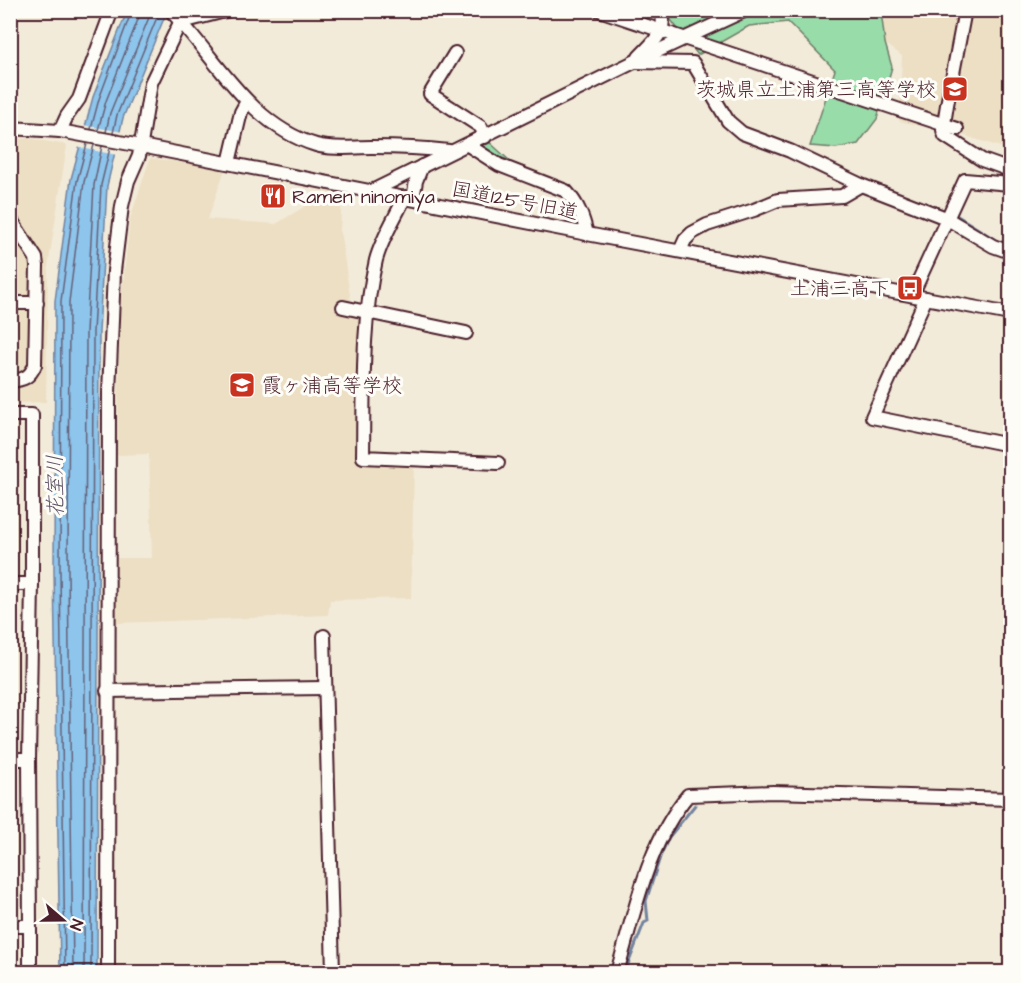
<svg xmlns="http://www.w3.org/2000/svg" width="1021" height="983" viewBox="0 0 1021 983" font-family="'Architects Daughter','Klee One',sans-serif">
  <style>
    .built { fill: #ecdfc4 }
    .green { fill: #97dca9; stroke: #707e6a; stroke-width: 1.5 }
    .water { fill: #8dc5ec; stroke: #72839f; stroke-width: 1.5 }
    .pier { fill: #f3ebd9 }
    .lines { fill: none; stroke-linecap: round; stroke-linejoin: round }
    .shore { stroke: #656178; stroke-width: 1.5 }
    .stream { stroke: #72839f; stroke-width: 3 }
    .minor-casing { stroke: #4a1f2b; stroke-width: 16 }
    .minor { stroke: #fdfcf7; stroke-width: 12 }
    .labels { text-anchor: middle; stroke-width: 6; stroke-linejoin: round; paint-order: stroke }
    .poi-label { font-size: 20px; fill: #4a1f2b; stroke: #fdfcf7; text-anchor: end }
    .street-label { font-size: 20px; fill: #4a1f2b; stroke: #fdfcf7 }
    .water-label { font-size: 21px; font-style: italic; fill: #5e5165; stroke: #fdfcf7 }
  </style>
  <rect width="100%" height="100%" fill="#f3ebd9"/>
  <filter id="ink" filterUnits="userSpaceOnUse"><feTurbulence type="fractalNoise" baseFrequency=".0167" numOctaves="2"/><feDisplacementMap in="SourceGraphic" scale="12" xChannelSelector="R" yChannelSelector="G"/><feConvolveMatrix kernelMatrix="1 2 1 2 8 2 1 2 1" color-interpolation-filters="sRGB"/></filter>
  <g filter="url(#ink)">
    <g class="built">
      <path d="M880,11h130v139l-54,-17 -57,-12 3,-65 -29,-22z"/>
      <path d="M27,138l40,7 -19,122 -2,135 -35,1 -1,-263z"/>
      <path d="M150,158l75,11 -17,50 68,5 52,-32 14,3 -2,35 11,72 15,15 -2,140 50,7 -3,134 -81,2 -2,15 -211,8v-65h35l-3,-104 -32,1 3,-144 10,-92z"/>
    </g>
    <g class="green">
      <path d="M667,11h214l4,32 7,24 -15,52 -19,25 -22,4 -26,-2 25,-76 -47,-48 -39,4 -51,29 -27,-35z"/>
      <path d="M486,139l24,22 -42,-16z"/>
    </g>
    <path class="water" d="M127,11h40l-44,107 -16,68 -8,146 -2,640h-37l-6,-401 1,-270 16,-122 22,-82z"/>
    <path class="pier" d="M83,125l40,7 -6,23 -41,-8z"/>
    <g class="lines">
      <g class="shore">
        <path d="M91,129l8,-30 33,-89"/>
        <path d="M98,130l8,-29 33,-84 1,-7"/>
        <path d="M106,132l4,-19 42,-103"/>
        <path d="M113,133l4,-18 43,-105"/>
        <path d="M65,972l-5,-401 1,-270 16,-120 10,-37"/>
        <path d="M73,972l-5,-401 1,-269 15,-120 10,-37"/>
        <path d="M84,972l2,-640 8,-147 8,-39"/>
        <path d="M91,972l2,-640 8,-147 9,-37"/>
      </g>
      <g class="stream">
        <path d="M958,208l-2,7 43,27"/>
        <path d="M625,972l19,-49 4,-2 -2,-20 14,-44 9,-20 26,-32"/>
      </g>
      <defs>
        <g id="minor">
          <path d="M170,10c46,47 79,115 146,135 17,5 38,2 55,2 26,0 52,1 78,4"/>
          <path d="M599,10l358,119"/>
          <path d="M965,10l-18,95 -4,25 2,6 37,24 28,10"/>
          <path d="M182,22l47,-12"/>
          <path d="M455,53l-25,41 51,33 4,10"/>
          <path d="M639,57c13,-14 31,-27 21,-47"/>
          <path d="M634,62l59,1 35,58 14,12 48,18 71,34 85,33 47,28 17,6"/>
          <path d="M10,128l50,3 81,15 446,88 423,80"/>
          <path d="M60,131l7,-15 12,-17 33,-89"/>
          <path d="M468,145l31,20 67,26c12,13 17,26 21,43"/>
          <path d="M229,163l12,-51 6,-11"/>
          <path d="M372,191l262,-129 112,-52"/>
          <path d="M405,197c-10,21 -23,41 -29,63 -15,64 -12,132 -13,197l135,6"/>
          <path d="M413,199l3,-18 6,-15"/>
          <path d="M10,218l26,40 1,8 -2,99c-5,12 -11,15 -25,16"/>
          <path d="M680,251l5,-11 7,-7 15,-8 47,-15 24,-10 64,-4 19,-11"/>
          <path d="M912,295l53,-115 45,4"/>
          <path d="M926,298l-54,119 138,28"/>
          <path d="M10,303h27"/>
          <path d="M343,307l123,26"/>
          <path d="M10,415h22v169h-22"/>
          <path d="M324,636l9,336"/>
          <path d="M107,691l218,-3"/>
          <path d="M10,759h19"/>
          <path d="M10,926h20l-1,-167 3,-175"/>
          <path d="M30,926v46"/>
          <path d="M108,972l1,-579 5,-122 8,-65 6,-25 11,-25 12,-73 35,-73"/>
          <path d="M617,972c18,-60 30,-128 71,-177l85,-3 237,7"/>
        </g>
      </defs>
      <use href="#minor" class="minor-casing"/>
      <use href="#minor" class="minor"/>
    </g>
  </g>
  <defs>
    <symbol id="school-square" viewBox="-11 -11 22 22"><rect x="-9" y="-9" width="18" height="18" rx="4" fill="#c8321e" stroke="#fdfcf7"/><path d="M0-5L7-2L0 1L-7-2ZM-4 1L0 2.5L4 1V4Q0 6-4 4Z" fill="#fff"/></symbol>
    <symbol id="restaurant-square" viewBox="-11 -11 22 22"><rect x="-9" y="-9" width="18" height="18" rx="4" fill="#c8321e" stroke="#fdfcf7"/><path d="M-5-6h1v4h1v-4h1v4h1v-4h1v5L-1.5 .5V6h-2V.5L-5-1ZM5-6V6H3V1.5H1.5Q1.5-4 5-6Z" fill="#fff"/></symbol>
    <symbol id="bus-square" viewBox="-11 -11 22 22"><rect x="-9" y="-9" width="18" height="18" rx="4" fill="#c8321e" stroke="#fdfcf7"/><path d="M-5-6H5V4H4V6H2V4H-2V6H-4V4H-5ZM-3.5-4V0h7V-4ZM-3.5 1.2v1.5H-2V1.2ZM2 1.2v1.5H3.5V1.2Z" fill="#fff"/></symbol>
  </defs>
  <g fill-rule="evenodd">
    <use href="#school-square" x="940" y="74" width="30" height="30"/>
    <use href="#restaurant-square" x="258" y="181" width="30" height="30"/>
    <use href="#bus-square" x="895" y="273" width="30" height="30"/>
    <use href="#school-square" x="227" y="370" width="30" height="30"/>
  </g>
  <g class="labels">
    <g class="poi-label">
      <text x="936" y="96">茨城県立土浦第三高等学校</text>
      <text x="292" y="203" text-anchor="start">Ramen ninomiya</text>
      <text x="890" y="295">土浦三高下</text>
      <text x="262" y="392" text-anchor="start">霞ヶ浦高等学校</text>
    </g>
    <g class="street-label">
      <text transform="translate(515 200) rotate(11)" y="7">国道125号旧道</text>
    </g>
    <g class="water-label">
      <text transform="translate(55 486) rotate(-91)" y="7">花室川</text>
    </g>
  </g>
  <rect width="1021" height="983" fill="none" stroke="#fdfcf7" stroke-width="36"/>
  <rect x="18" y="18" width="985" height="947" fill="none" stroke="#4a1f2b" stroke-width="2" filter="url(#ink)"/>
  <g transform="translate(63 920) rotate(110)" stroke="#fdfcf7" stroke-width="4.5" paint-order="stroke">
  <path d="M0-4.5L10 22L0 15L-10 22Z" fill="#4a1f2b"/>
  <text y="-9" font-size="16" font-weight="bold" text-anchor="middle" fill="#4a1f2b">N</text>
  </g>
</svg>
